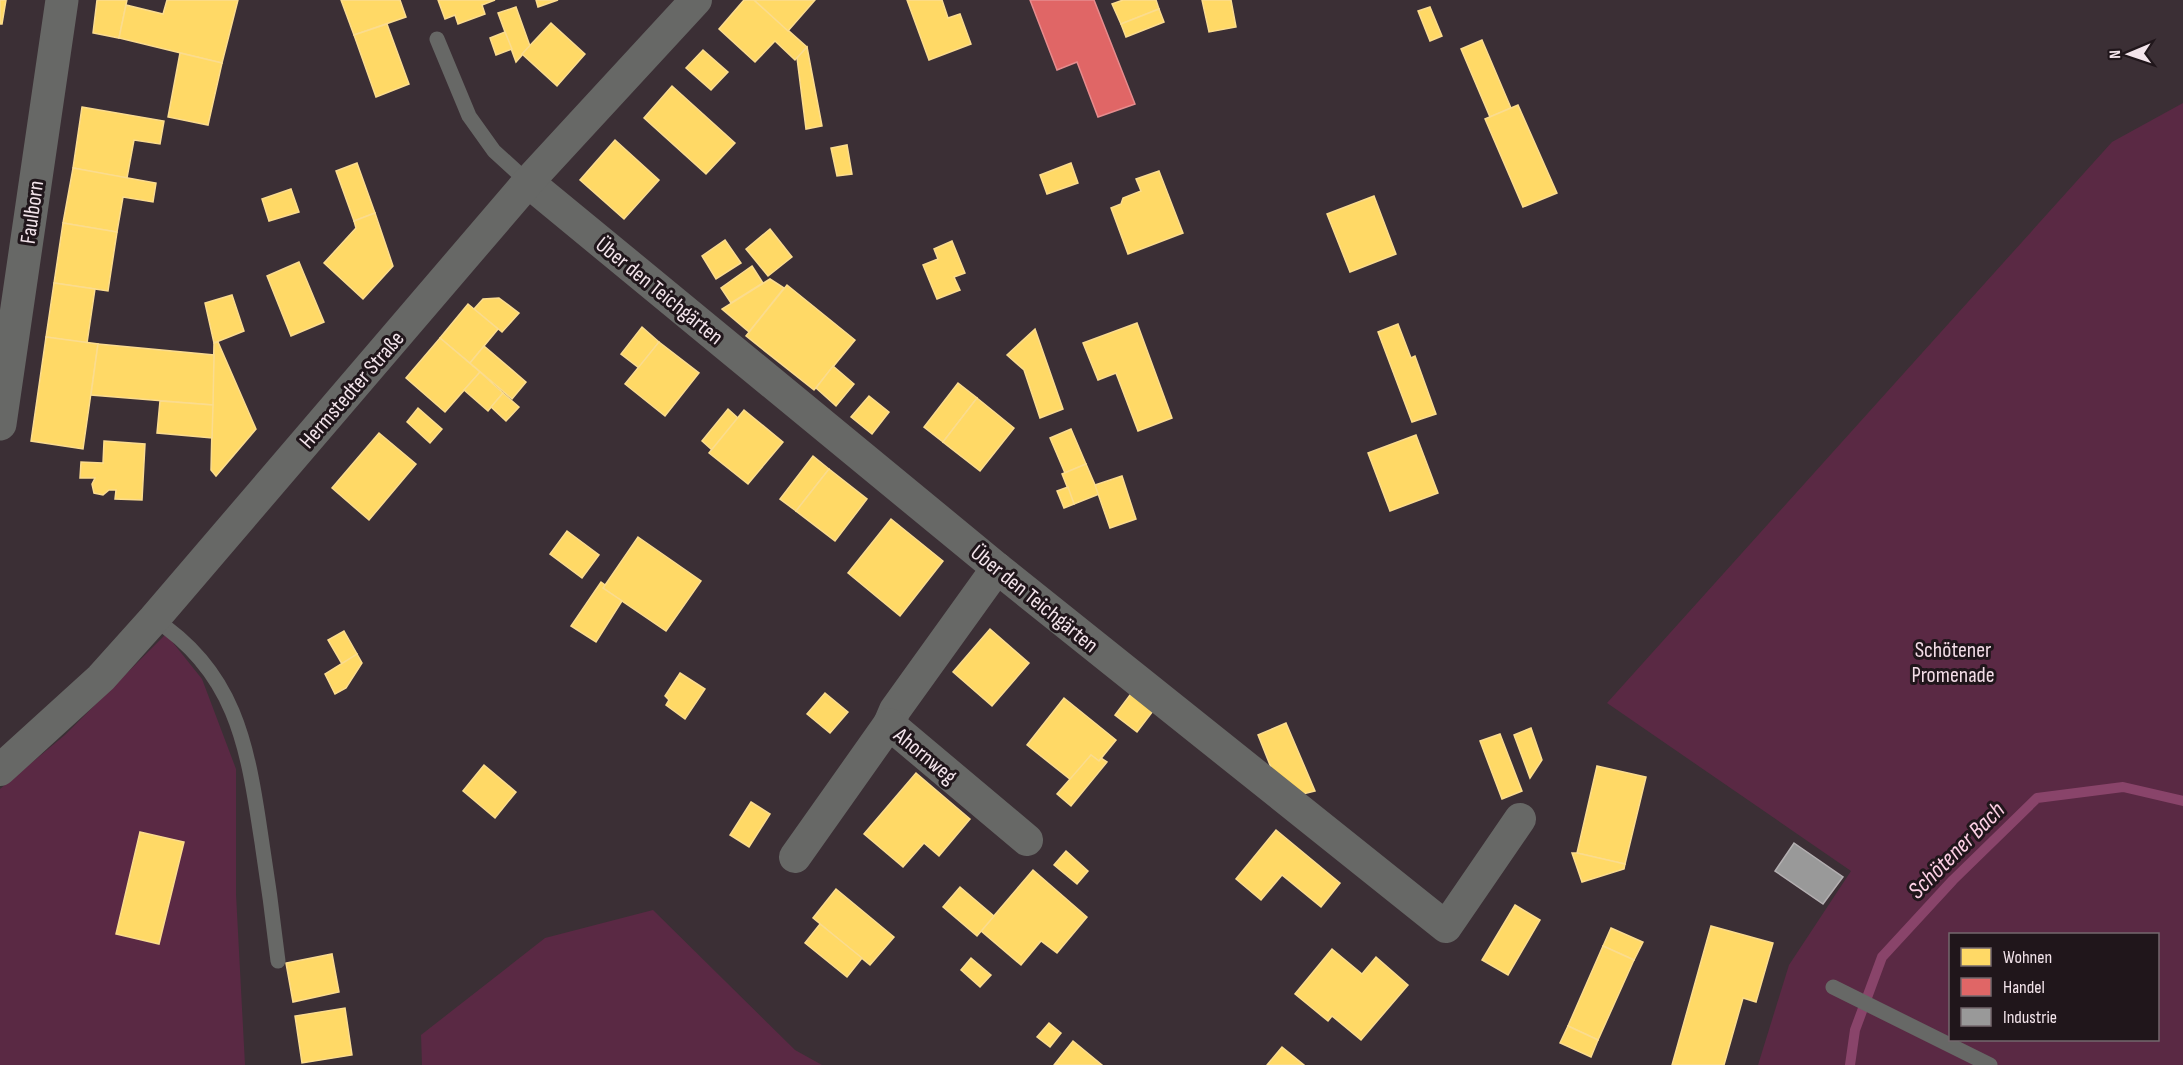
<svg xmlns="http://www.w3.org/2000/svg" width="2183" height="1065" viewBox="0 0 2183 1065" font-family="'Sofia Sans Condensed',sans-serif">
  <style>
    .green { fill: #5a2944; fill-rule: evenodd }
    .homes { fill: #ffd966; stroke: #fbdc8e; stroke-width: 1.5 }
    .shops { fill: #e06666; stroke: #e68c8e; stroke-width: 1.5 }
    .industry { fill: #999; stroke: #b4b0b2; stroke-width: 1.5 }
    .lines { fill: none; stroke-linecap: round; stroke-linejoin: round }
    .stream { stroke: #89446a; stroke-width: 10 }
    .service { stroke: #676866; stroke-width: 15 }
    .minor { stroke: #676866; stroke-width: 32 }
    .tertiary { stroke: #676866; stroke-width: 33 }
    .labels { text-anchor: middle; stroke-width: 6; stroke-linejoin: round; paint-order: stroke }
    .street-label { font-size: 22px; fill: #f3e4eb; stroke: #20161b }
    .park-label { font-size: 22px; fill: #f2dce6; stroke: #20161b }
    .water-label { font-size: 24px; font-style: italic; fill: #fed1e6; stroke: #20161b }
  </style>
  <rect width="100%" height="100%" fill="#3b2f35"/>
  <g class="green">
    <path d="M2183,103v962h-425l31,-100 62,-94 -244,-168 505,-561zM1950,934h208v106h-208z"/>
    <path d="M166,634l36,45 34,90v125l9,171h-245v-276l65,-54z"/>
    <path d="M653,910l142,140 27,15h-400l-1,-30 124,-97z"/>
  </g>
  <g class="homes">
    <path d="M0,0h6l-4,24h-2z"/>
    <path d="M97,0h30l-8,38 -26,-5z"/>
    <path d="M167,0h71l-16,63 -103,-25 7,-33 37,9z"/>
    <path d="M341,0h59l6,17 -52,18z"/>
    <path d="M438,0h57l-13,5 3,9 -27,10 -3,-9 -10,4z"/>
    <path d="M536,0h22l-20,7z"/>
    <path d="M744,0h10l53,47 -12,13 -20,-19 -20,21 -36,-33z"/>
    <path d="M754,0h61l-27,31z"/>
    <path d="M907,0h35l6,18 12,-4 11,30 -42,16z"/>
    <path d="M1123,0h33l3,9 -38,15 -9,-20z"/>
    <path d="M1202,0h29l5,27 -27,5z"/>
    <path d="M516,7l14,39 -14,16 -18,-49z"/>
    <path d="M1430,7l12,29 -12,5 -12,-30z"/>
    <path d="M1159,9l5,13 -38,15 -5,-13z"/>
    <path d="M551,23l34,31 -28,32 -35,-32z"/>
    <path d="M387,24l22,60 -33,13 -22,-62z"/>
    <path d="M505,32l7,17 -16,6 -6,-17z"/>
    <path d="M1482,40l29,68 -21,9 -29,-68z"/>
    <path d="M807,47l15,79 -16,3 -9,-71z"/>
    <path d="M703,50l25,22 -17,18 -25,-22z"/>
    <path d="M180,53l42,10 -14,62 -40,-8z"/>
    <path d="M672,86l63,57 -29,31 -62,-56z"/>
    <path d="M1518,105l39,88 -34,14 -38,-88z"/>
    <path d="M82,107l82,14 -4,23 -26,-4 -7,38 -54,-10z"/>
    <path d="M615,140l44,40 -35,39 -44,-39z"/>
    <path d="M847,145l5,29 -15,2 -6,-28z"/>
    <path d="M357,163l18,50 -21,8 -18,-50z"/>
    <path d="M1071,163l7,20 -31,11 -7,-19z"/>
    <path d="M73,168l83,15 -3,19 -30,-5 -6,35 -54,-9z"/>
    <path d="M1159,171l24,62 -55,21 -17,-46 10,-4 2,-6 18,-7 -5,-12z"/>
    <path d="M291,189l8,23 -30,9 -7,-22z"/>
    <path d="M1374,196l22,58 -46,18 -23,-58z"/>
    <path d="M375,213l18,53 -30,33 -39,-36 32,-35 -2,-7z"/>
    <path d="M63,223l54,9 -9,59 -54,-8z"/>
    <path d="M770,229l22,28 -24,19 -22,-27z"/>
    <path d="M725,240l16,23 -25,16 -14,-23z"/>
    <path d="M952,241l13,32 -11,4 6,13 -23,9 -14,-34 15,-6 -4,-10z"/>
    <path d="M299,262l25,60 -33,14 -24,-60z"/>
    <path d="M752,266l11,17 -32,20 -10,-15z"/>
    <path d="M770,279l14,9 -35,44 -27,-23z"/>
    <path d="M54,283l41,6 -8,54 -41,-6z"/>
    <path d="M787,285l68,55 -41,50 -68,-54z"/>
    <path d="M232,295l12,36 -30,12 -9,-40z"/>
    <path d="M499,298l20,15 -17,19 -28,-23 9,-10z"/>
    <path d="M468,304l30,25 -28,34 -30,-25z"/>
    <path d="M1137,323l35,95 -34,13 -22,-58 -18,7 -15,-37z"/>
    <path d="M1398,324l13,34 4,-2 21,58 -24,8 -34,-90z"/>
    <path d="M642,327l17,15 -20,26 -18,-14z"/>
    <path d="M1035,329l28,80 -23,9 -16,-48 -17,-15z"/>
    <path d="M46,337l52,7 -15,105 -52,-8z"/>
    <path d="M440,338l40,34 -35,40 -39,-34z"/>
    <path d="M218,342l38,87 -40,47 -5,-6 3,-127z"/>
    <path d="M659,342l40,31 -34,43 -40,-32z"/>
    <path d="M98,344l116,11 -1,50 -122,-10z"/>
    <path d="M484,346l42,36 -14,17 -42,-36z"/>
    <path d="M833,366l21,18 -18,22 -20,-18z"/>
    <path d="M480,372l23,21 -15,18 -24,-21z"/>
    <path d="M958,383l19,15 -34,44 -19,-15z"/>
    <path d="M503,393l16,14 -13,14 -15,-14z"/>
    <path d="M869,396l20,16 -17,22 -21,-17z"/>
    <path d="M977,398l37,30 -34,43 -37,-29z"/>
    <path d="M160,401l53,4 -1,33 -55,-5z"/>
    <path d="M418,408l24,21 -12,14 -23,-21z"/>
    <path d="M728,409l10,9 -26,32 -10,-9z"/>
    <path d="M744,410l39,32 -35,42 -39,-31z"/>
    <path d="M1071,429l15,35 -21,9 -15,-35z"/>
    <path d="M379,433l37,31 -47,56 -37,-32z"/>
    <path d="M1416,435l22,58 -48,18 -22,-58z"/>
    <path d="M104,441l41,3 -3,56 -27,-1 1,-9h-7l-6,5 -9,-2 -2,-9 3,-6h-15l1,-16 22,1z"/>
    <path d="M813,456l16,13 -33,42 -16,-12z"/>
    <path d="M1086,464l13,30 -25,10 -12,-30z"/>
    <path d="M829,469l38,30 -32,42 -39,-30z"/>
    <path d="M1122,476l14,43 -26,9 -15,-43z"/>
    <path d="M1068,487l6,17 -10,4 -7,-17z"/>
    <path d="M891,519l52,42 -43,55 -52,-43z"/>
    <path d="M567,531l32,24 -17,23 -32,-24z"/>
    <path d="M638,537l63,44 -35,50 -63,-43z"/>
    <path d="M601,582l4,3 -2,3 19,13 -26,41 -25,-16z"/>
    <path d="M990,629l39,34 -37,43 -39,-34z"/>
    <path d="M344,631l13,23 -15,10 -14,-24z"/>
    <path d="M357,654l5,9 -16,25 -11,6 -10,-20z"/>
    <path d="M680,673l25,16 -20,30 -19,-14 3,-5 -4,-4z"/>
    <path d="M1133,691l23,16 -19,25 -22,-17z"/>
    <path d="M825,693l23,19 -18,21 -23,-19z"/>
    <path d="M1064,698l52,42 -17,21 -8,-6 -20,25 -44,-35z"/>
    <path d="M1286,723l29,68 -16,4 -27,-25 -14,-35z"/>
    <path d="M1531,728l11,32 -12,18 -16,-43z"/>
    <path d="M1500,734l22,57 -20,8 -22,-58z"/>
    <path d="M1091,755l8,6 2,-3 6,4 -36,44 -14,-12z"/>
    <path d="M484,765l32,27 -21,26 -32,-27z"/>
    <path d="M1597,766l49,11 -21,87 -48,-11z"/>
    <path d="M916,773l54,46 -31,37 -15,-13 -21,24 -39,-33z"/>
    <path d="M751,802l19,12 -21,33 -19,-12z"/>
    <path d="M1276,830l64,53 -19,24 -39,-32 -21,25 -25,-21z"/>
    <path d="M140,832l44,10 -25,102 -43,-10z"/>
    <path d="M1066,851l22,20 -11,13 -23,-19z"/>
    <path d="M1572,853h5l48,11 -1,5 -42,13z"/>
    <path d="M1033,870l54,47 -30,36 -16,-12 -20,24 -40,-34z"/>
    <path d="M960,887l34,29 -17,20 -34,-29z"/>
    <path d="M836,889l58,48 -24,28 -57,-47z"/>
    <path d="M1515,905l25,15 -32,55 -26,-15z"/>
    <path d="M820,924l42,34 -15,19 -42,-34z"/>
    <path d="M1711,926l62,17 -17,59 -13,-4 -19,67h-52z"/>
    <path d="M1611,928l32,14 -9,18 -31,-14z"/>
    <path d="M1603,946l31,14 -36,80 -30,-14z"/>
    <path d="M1332,949l30,25 14,-17 32,28 -47,55 -29,-24 -4,5 -33,-27z"/>
    <path d="M332,954l7,38 -46,10 -7,-39z"/>
    <path d="M971,958l20,17 -11,12 -19,-17z"/>
    <path d="M345,1008l7,47 -50,8 -7,-47z"/>
    <path d="M1049,1023l12,10 -11,14 -13,-10z"/>
    <path d="M1568,1026l30,14 -7,17 -31,-14z"/>
    <path d="M1073,1041l29,24h-48z"/>
    <path d="M1282,1047l22,18h-37z"/>
  </g>
  <path class="shops" d="M1030,0h64l41,104 -37,13 -21,-55 -20,8z"/>
  <path class="industry" d="M1794,843l49,34 -20,27 -48,-33z"/>
  <g class="lines">
    <path class="stream" d="M1850,1065l5,-35 27,-73 71,-77 84,-82 86,-11 60,14"/>
    <g class="service">
      <path d="M437,39l32,77 25,35 34,31"/>
      <path d="M154,619c80,52 93,124 106,211 7,44 13,88 18,131"/>
      <path d="M1833,987l157,78"/>
    </g>
    <g class="minor">
      <path d="M528,182l469,386 449,359 74,-108"/>
      <path d="M997,568l-102,142 -6,14 138,116"/>
      <path d="M0,770l101,-92 53,-59 374,-437 168,-182"/>
      <path d="M795,857l94,-133"/>
    </g>
    <path class="tertiary" d="M0,424l62,-424"/>
  </g>
  <g class="labels">
    <g class="street-label">
      <text transform="translate(31 212) rotate(-82)" y="8">Faulborn</text>
      <text transform="translate(660 290) rotate(39)" y="8">Über den Teichgärten</text>
      <text transform="translate(351 389) rotate(-49)" y="8">Hermstedter Straße</text>
      <text transform="translate(1035 598) rotate(39)" y="8">Über den Teichgärten</text>
      <text transform="translate(926 755) rotate(40)" y="8">Ahornweg</text>
    </g>
    <g class="park-label">
      <text x="1953" y="657">Schötener<tspan x="1953" dy="25">Promenade</tspan></text>
    </g>
    <g class="water-label">
      <text transform="translate(1956 850) rotate(-45)" y="8">Schötener Bach</text>
    </g>
  </g>
  <rect x="1949" y="933" width="210" height="108" fill="#20161b" stroke="#74686e" stroke-width="1.5"/>
  <rect x="1961" y="948" width="30" height="18" fill="#ffd966" stroke="#74686e" stroke-width="1.5"/>
  <text x="2003" y="963" font-size="18" fill="#f3e4eb">Wohnen</text>
  <rect x="1961" y="978" width="30" height="18" fill="#e06666" stroke="#74686e" stroke-width="1.5"/>
  <text x="2003" y="993" font-size="18" fill="#f3e4eb">Handel</text>
  <rect x="1961" y="1008" width="30" height="18" fill="#999999" stroke="#74686e" stroke-width="1.5"/>
  <text x="2003" y="1023" font-size="18" fill="#f3e4eb">Industrie</text>
  <g transform="translate(2129 54) rotate(268)" stroke="#20161b" stroke-width="4.5" paint-order="stroke">
  <path d="M0-4.5L10 22L0 15L-10 22Z" fill="#f3e4eb"/>
  <text y="-9" font-size="16" font-weight="bold" text-anchor="middle" fill="#f3e4eb">N</text>
  </g>
</svg>
